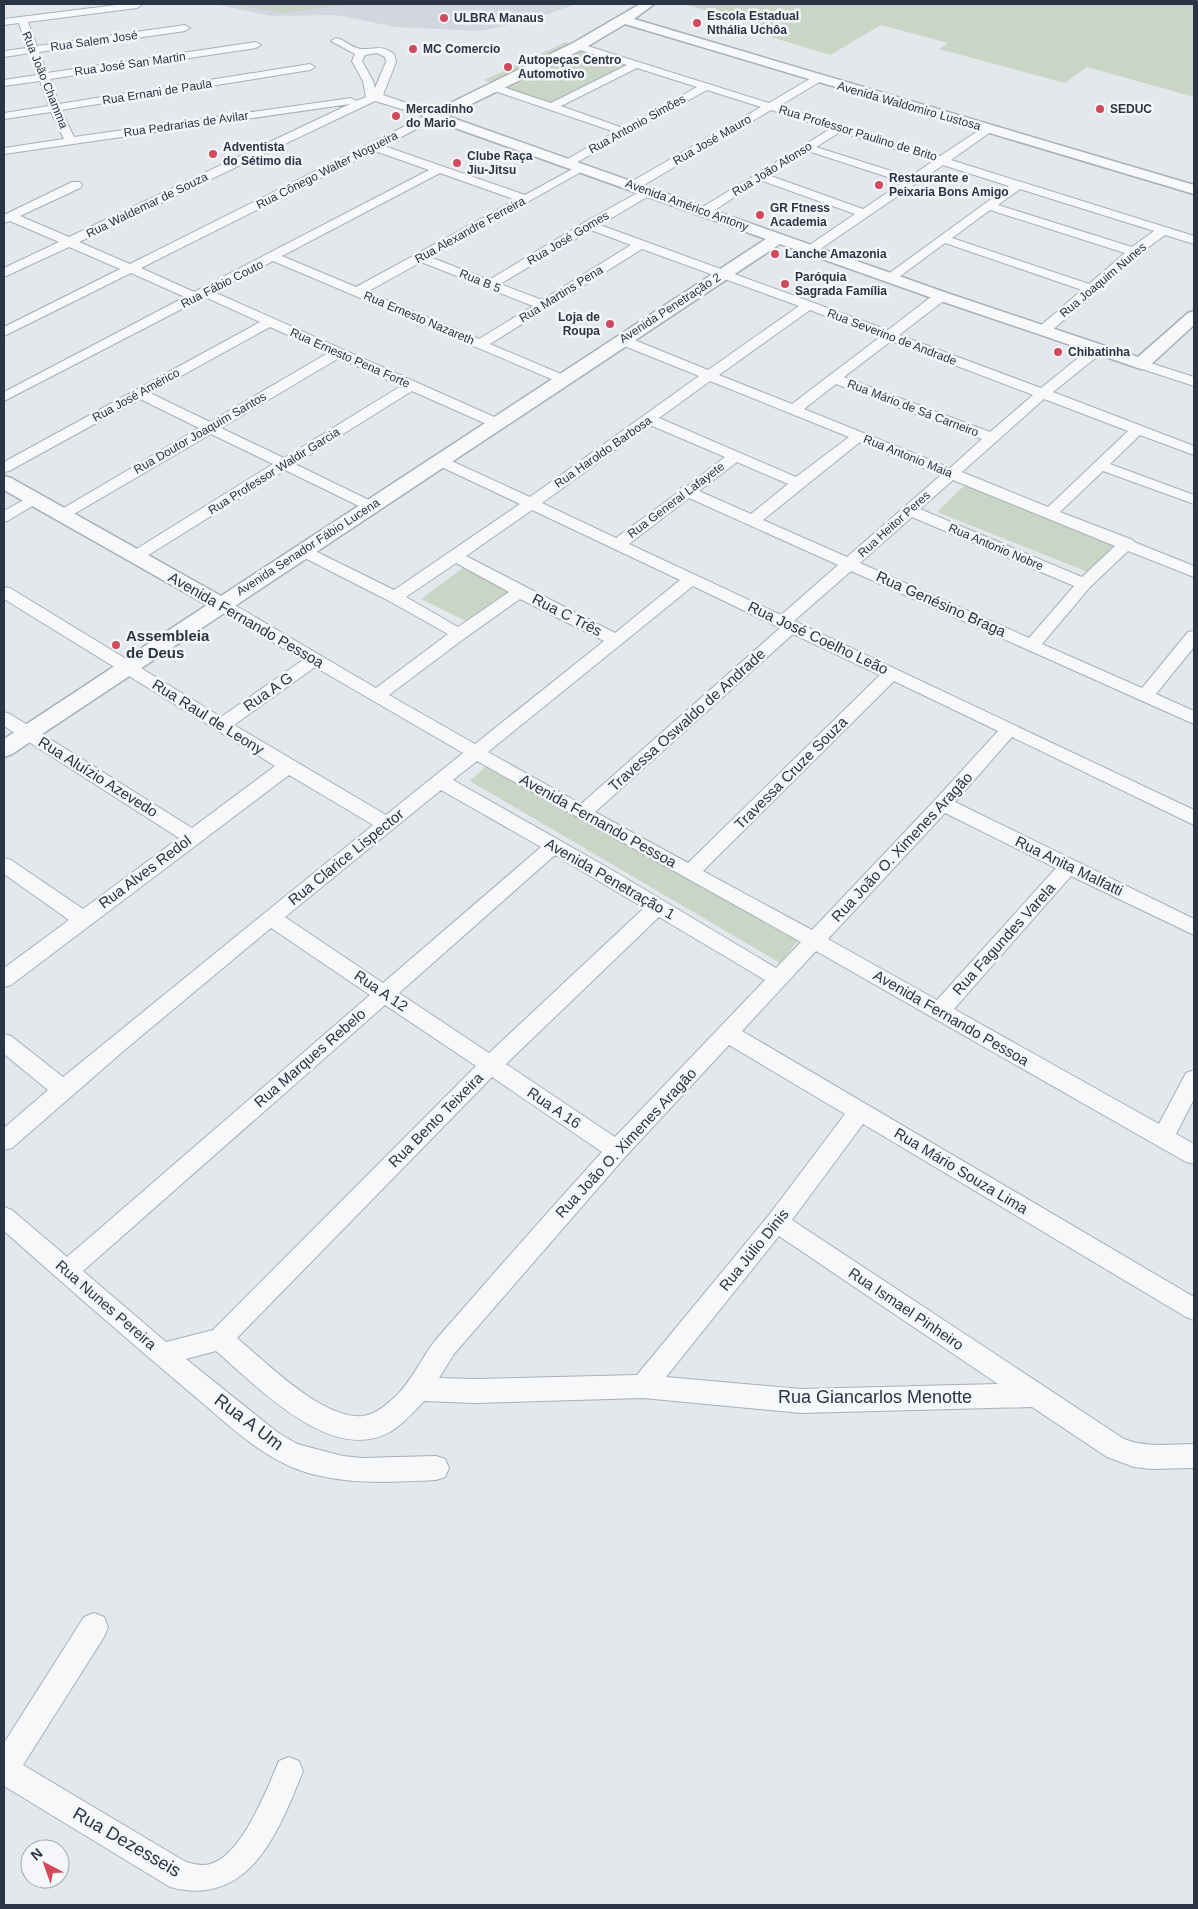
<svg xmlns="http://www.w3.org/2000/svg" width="1198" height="1909" viewBox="0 0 1198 1909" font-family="Arial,sans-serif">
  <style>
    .built { fill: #d2d6de }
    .green { fill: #c9d6c5 }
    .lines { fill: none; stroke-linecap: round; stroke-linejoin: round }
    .minor-casing { stroke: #a9aeb7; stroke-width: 2 }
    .tertiary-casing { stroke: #a9aeb7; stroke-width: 3 }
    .minor { fill: #f7f8fa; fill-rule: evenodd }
    .tertiary { fill: #f7f8fa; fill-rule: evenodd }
    .poi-dot { fill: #d1495b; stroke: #f4f6f9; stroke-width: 2 }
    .labels { text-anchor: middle; stroke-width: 5; stroke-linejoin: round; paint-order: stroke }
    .far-poi-label { font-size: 12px; font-weight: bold; fill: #2b3445; stroke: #f4f6f9; text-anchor: start }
    .far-street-label { font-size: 12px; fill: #2b3445; stroke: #f4f6f9 }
    .street-label { font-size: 15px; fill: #2b3445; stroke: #f4f6f9 }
    .poi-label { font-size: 15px; font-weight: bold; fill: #2b3445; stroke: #f4f6f9; text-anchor: start }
    .near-street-label { font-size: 18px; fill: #2b3445; stroke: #f4f6f9 }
  </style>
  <rect width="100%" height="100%" fill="#e4e7ec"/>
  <path class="built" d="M213,4h363l-47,17 -50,10 -83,-4 -60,-12 -65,1z"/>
  <g class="green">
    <path d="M231,4h110l4,1 -62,8z"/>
    <path d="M684,4h510v93l-107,-30 -22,16 -126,-34 9,-6 -67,-18 -51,30 -69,-21 8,-5z"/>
    <path d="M566,42l66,22 -82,41 -66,-25z"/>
    <path d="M966,484l150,59 -28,29 -151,-60z"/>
    <path d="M464,567l48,24 -40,33 -51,-25z"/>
    <path d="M486,766l312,175 -18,22 -310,-182z"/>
  </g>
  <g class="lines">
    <defs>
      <g id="minor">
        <path d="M124,4l18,1 -5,3 -109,14 9,24 148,-21 5,3 -5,3 -146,21 8,21 209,-31 5,3 -5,3 -206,31 9,25 251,-40 5,3 -5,3 -249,40 13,27 277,-39 5,3 10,-4 -3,-16 -11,-20 3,-7 -24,-13 5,-3 4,1c6,3 15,10 22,10 14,1 18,-5 32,5l2,8 -13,33 56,19 2,2 -57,30 141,49 53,-29h8l2,2 -158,89 59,23 96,-58 63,-35 6,4 -2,3 -52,31 288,105 48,-37h10l1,3 -1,3 -47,36 142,53 52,-42h10l2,3 -2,3 -50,40 141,54v9l-54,-20 -30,29 84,31v9l-91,-33 -43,41 73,28 1,2 60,24v11l-66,-26 -38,36 -48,57 100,44 46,-56 6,-1v16l-38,47 38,17v13l-343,-153 -57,50 400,189v15l-182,-88 -57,65 239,117v16l-123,-59 -117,133 205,115 27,-51 8,-3v29l-18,35 18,10v20l-8,-2 -370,-211 -74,80 452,266v23l-8,-3 -323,-193 -71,96 332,219c23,9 47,5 70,5v24l-43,1 -17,-2 -27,-10 -75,-50 -231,6 -158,-15 -168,5 -51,-2c-10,11 -21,23 -34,31 -59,33 -133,-46 -174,-81l-30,8 91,73 20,12 46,12 19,2 74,-2 9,3 4,9 -4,9 -9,3c-44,2 -85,5 -128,-7 -45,-13 -80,-49 -115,-78 -64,-54 -127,-109 -189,-164v-24l8,3 55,47 303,-262 -99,-67 -144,120 -115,100 -8,2v-22l44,-38 -44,-36v-20l7,2 52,41 310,-252 -84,-50 -278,210 -7,2v-19l65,-48 -65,-46v-16l7,2 72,49 96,-71 -175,-112v-14l6,2 182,114 83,-62 -271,-167v-12l6,1 211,129 82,-57 -89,-52 -2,-4 2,-4h12l150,88 72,-54 -59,-33 -92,-47 -2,-3 2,-3h12l85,42 126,-86 -85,-40 -2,-3 2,-3h10l85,39 169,-121 -82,-33 -2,-3 2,-3h10l81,33 91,-64 -157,-57 -152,95 78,33 2,3 -7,4 -290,-123 -59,31 287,128 2,3 -2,3h-10l-79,-35 -117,73 80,39 3,3 -3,3h-10l-80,-39 -143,89h-12l-2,-3 2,-3 143,-89 -62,-30 -144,84h-10l-3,-3 3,-3 142,-84 -59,-29 -131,72 -5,1v-10l256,-140 -55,-25 -201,104v-9l181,-95 -54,-24 -127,63v-9l116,-58 -51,-22 -65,30v-9l55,-26 -49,-21 -6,2v-8l68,-33h8l2,3 -2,3 -60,28 49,21 281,-133 -346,50v-6l60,-9 -13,-27 -47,7v-6l45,-7 -9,-25 -36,5v-6l33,-5 -7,-22 -26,4v-6l23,-3 -8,-25 -15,2v-6zM377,53l8,4 1,5 -11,26 -2,-7 -11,-20 3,-6zM375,101l50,15 -295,148 -51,-22zM375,151l54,19 -235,122 -53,-24zM440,173l76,27 -160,87 -74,-31zM591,230l40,15 -89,55 -42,-16zM421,262l112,44 -54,33 -112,-47zM810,310l70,27 -88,67 -73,-29zM270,327l58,26 -118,69 -60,-29zM891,341l142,54 -43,37 -146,-55zM339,358l62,28 -117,72 -63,-30zM710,381l139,56 -53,40 -137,-59zM836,384l146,55 -32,29 -146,-59zM1044,399l84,32 -80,76 -86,-35zM650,425l75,32 -39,30 -5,1 -2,4 -63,46 -74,-35zM860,442l81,33 -94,82 -84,-37zM737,462l51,22 -37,30 -52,-23zM953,480l162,66 -33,31 -162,-68zM689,498l149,67 -57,50 -152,-71zM532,510l148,70 -65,53 -149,-77zM912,517l162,69 -45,52 -169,-75zM456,563l53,29 -51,35 -52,-30zM693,586l87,42 -199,176 -93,-52zM520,599l84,42 -129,103 -86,-49 76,-57zM793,634l87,41 -192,188 -93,-51zM315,667l148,86 -77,62 -152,-90zM894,681l104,50 -62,68 -124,131 -109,-59zM477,761l324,181 -25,26 -164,-98 -159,-90zM441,790l100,57 -158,136 -98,-66zM945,813l111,55 -119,132 -109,-61zM555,855l89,53 -155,145 -90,-60zM659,917l106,63 -150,157 -109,-73zM385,1005l91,61 -263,264 -47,12 -83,-71zM729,1045l116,69 -76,101 -132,160 -162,4 -36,-1 15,-24 171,-197zM492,1077l110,75c-55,61 -109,122 -163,184 -17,19 -25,43 -44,61 -9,8 -19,17 -32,19 -40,4 -96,-53 -126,-78zM779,1236l219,148 -197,5 -135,-12z"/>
        <path d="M578,43l191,60 44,-26h8l1,2 -1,2 -42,25 161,50 44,-29h8l2,2 -2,2 -41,29 243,76v8l-29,-9 -27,20 -89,78h-10l-2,-3 2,-3 43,-37 -137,-47 -50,37 -5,1 -6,-4 125,-91 -66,-21 -127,87 -4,1 -6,-4 2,-3 47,-32 -95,-34 -51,34h-8l-2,-3 2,-3 129,-79 -59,-19 -134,79h-8l-2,-3 2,-3 132,-76 -54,-17 -135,75h-8l-2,-2 2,-2 51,-29 -126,-43 -1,-2 1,-2h8l54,18 76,-38 -53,-17 -1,-2zM637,68l60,19 -74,41 -62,-22zM840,132l93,29 -23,16 -94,-30zM808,151l95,31 -40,27 -95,-34zM1020,189l134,42 -22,16 -134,-42zM990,210l135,43 -36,31 -137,-46z"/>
        <path d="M1141,360l53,17v9l-58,-19 -2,-3 2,-3z"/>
        <path d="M34,494l5,2 3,3 -3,3 -30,18 -5,2v-11z"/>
        <path d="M94,1613l10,4 4,10 -4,10 -81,128 163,97c8,2 18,5 27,1 30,-11 54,-74 66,-102l10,-4 10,4 4,10c-23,57 -52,138 -133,116l-166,-101v-43l80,-126z"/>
      </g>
      <path id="tertiary" d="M640,4h14l-20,15 560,166v9l-569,-170 -42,25 -136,67 500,177 191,64 50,-44 6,-2v14l-47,43 -6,1 -206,-70 -155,-55 -768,510 -8,3v-18l203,-134 -203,-115v-14l7,2 210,118 545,-357 -336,-120 -2,-3 2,-3 143,-70z"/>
    </defs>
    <use href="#minor" class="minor-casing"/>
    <use href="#tertiary" class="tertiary-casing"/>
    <use href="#minor" class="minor"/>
    <use href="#tertiary" class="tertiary"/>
  </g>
  <g class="poi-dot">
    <circle cx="444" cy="18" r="5"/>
    <circle cx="697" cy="23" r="5"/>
    <circle cx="413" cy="49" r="5"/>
    <circle cx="508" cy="67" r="5"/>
    <circle cx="1100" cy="109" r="5"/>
    <circle cx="396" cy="116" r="5"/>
    <circle cx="213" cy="154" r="5"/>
    <circle cx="457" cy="163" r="5"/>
    <circle cx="879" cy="185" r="5"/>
    <circle cx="760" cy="215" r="5"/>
    <circle cx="775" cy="254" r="5"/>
    <circle cx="785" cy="284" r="5"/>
    <circle cx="610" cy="324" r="5"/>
    <circle cx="1058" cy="352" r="5"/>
    <circle cx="116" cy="645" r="5"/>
  </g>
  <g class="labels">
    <g class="far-poi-label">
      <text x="707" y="20">Escola Estadual<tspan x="707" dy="14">Nthália Uchôa</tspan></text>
      <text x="454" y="22">ULBRA Manaus</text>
      <text x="423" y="53">MC Comercio</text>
      <text x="518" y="64">Autopeças Centro<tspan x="518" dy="14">Automotivo</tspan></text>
      <text x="406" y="113">Mercadinho<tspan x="406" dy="14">do Mario</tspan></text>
      <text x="1110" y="113">SEDUC</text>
      <text x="223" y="151">Adventista<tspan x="223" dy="14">do Sétimo dia</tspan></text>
      <text x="467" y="160">Clube Raça<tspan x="467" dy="14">Jiu-Jitsu</tspan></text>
      <text x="889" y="182">Restaurante e<tspan x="889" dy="14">Peixaria Bons Amigo</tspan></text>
      <text x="770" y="212">GR Ftness<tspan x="770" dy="14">Academia</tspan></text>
      <text x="785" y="258">Lanche Amazonia</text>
      <text x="795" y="281">Paróquia<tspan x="795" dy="14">Sagrada Família</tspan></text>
      <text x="600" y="321" text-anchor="end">Loja de<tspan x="600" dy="14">Roupa</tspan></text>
      <text x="1068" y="356">Chibatinha</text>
    </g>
    <g class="far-street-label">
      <text transform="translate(94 41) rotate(-8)" y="4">Rua Salem José</text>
      <text transform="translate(130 64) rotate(-8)" y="4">Rua José San Martin</text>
      <text transform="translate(45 80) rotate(68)" y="4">Rua João Chamma</text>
      <text transform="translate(157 92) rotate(-9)" y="4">Rua Ernani de Paula</text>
      <text transform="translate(909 106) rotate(16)" y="4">Avenida Waldomiro Lustosa</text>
      <text transform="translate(186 124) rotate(-8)" y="4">Rua Pedrarias de Avilar</text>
      <text transform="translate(637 124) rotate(-29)" y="4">Rua Antonio Simões</text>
      <text transform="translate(858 133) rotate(17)" y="4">Rua Professor Paulino de Brito</text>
      <text transform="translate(712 140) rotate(-30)" y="4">Rua José Mauro</text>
      <text transform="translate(772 169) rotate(-32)" y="4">Rua João Afonso</text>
      <text transform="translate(327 170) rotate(-27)" y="4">Rua Cônego Walter Nogueira</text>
      <text transform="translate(147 205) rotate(-26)" y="4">Rua Waldemar de Souza</text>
      <text transform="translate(687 205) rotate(20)" y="4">Avenida Américo Antony</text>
      <text transform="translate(470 230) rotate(-29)" y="4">Rua Alexandre Ferreira</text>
      <text transform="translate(568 238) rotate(-31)" y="4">Rua José Gomes</text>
      <text transform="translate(1103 280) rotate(-40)" y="4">Rua Joaquim Nunes</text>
      <text transform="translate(480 281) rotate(22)" y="4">Rua B 5</text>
      <text transform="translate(222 284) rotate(-27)" y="4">Rua Fábio Couto</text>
      <text transform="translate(561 294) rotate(-32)" y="4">Rua Martins Pena</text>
      <text transform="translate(670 308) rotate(-33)" y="4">Avenida Penetração 2</text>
      <text transform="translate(419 318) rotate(23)" y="4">Rua Ernesto Nazareth</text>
      <text transform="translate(892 337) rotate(21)" y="4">Rua Severino de Andrade</text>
      <text transform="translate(350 358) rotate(24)" y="4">Rua Ernesto Pena Forte</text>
      <text transform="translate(136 395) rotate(-29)" y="4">Rua José Américo</text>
      <text transform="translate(913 408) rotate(21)" y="4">Rua Mário de Sá Carneiro</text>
      <text transform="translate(200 433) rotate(-30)" y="4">Rua Doutor Joaquim Santos</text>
      <text transform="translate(603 452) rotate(-35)" y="4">Rua Haroldo Barbosa</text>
      <text transform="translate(908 456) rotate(22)" y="4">Rua Antonio Maia</text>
      <text transform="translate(274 471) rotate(-32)" y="4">Rua Professor Waldir Garcia</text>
      <text transform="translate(676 500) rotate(-37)" y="4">Rua General Lafayete</text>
      <text transform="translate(894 524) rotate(-42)" y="4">Rua Heitor Peres</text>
      <text transform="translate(308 547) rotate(-33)" y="4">Avenida Senador Fábio Lucena</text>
      <text transform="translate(996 547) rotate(23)" y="4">Rua Antonio Nobre</text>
    </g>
    <g class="street-label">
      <text transform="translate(941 604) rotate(24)" y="5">Rua Genésino Braga</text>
      <text transform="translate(567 615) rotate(27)" y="5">Rua C Três</text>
      <text transform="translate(246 620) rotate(30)" y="5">Avenida Fernando Pessoa</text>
      <text transform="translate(818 638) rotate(25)" y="5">Rua José Coelho Leão</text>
      <text transform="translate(268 692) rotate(-35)" y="5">Rua A G</text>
      <text transform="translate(208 717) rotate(32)" y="5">Rua Raul de Leony</text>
      <text transform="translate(687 720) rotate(-42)" y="5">Travessa Oswaldo de Andrade</text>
      <text transform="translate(791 773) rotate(-45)" y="5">Travessa Cruze Souza</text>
      <text transform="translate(98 777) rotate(32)" y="5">Rua Aluízio Azevedo</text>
      <text transform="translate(598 821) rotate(29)" y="5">Avenida Fernando Pessoa</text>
      <text transform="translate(902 847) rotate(-47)" y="5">Rua João O. Ximenes Aragão</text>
      <text transform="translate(346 857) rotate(-39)" y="5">Rua Clarice Lispector</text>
      <text transform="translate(1069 866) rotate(26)" y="5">Rua Anita Malfatti</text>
      <text transform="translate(145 872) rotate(-37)" y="5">Rua Alves Redol</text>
      <text transform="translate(610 879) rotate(30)" y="5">Avenida Penetração 1</text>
      <text transform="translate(1004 939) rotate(-48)" y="5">Rua Fagundes Varela</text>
      <text transform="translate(381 991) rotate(34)" y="5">Rua A 12</text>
      <text transform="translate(951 1018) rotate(30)" y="5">Avenida Fernando Pessoa</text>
      <text transform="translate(310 1058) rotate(-41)" y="5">Rua Marques Rebelo</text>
      <text transform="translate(554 1108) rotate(34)" y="5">Rua A 16</text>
      <text transform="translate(436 1120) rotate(-45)" y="5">Rua Bento Teixeira</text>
      <text transform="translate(626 1143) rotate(-47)" y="5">Rua João O. Ximenes Aragão</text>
      <text transform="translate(961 1171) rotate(31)" y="5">Rua Mário Souza Lima</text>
      <text transform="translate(754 1250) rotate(-51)" y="5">Rua Júlio Dinis</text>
      <text transform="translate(106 1305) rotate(41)" y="5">Rua Nunes Pereira</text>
      <text transform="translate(906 1309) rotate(34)" y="5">Rua Ismael Pinheiro</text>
    </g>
    <g class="poi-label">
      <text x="126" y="641">Assembleia<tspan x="126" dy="17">de Deus</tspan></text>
    </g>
    <g class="near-street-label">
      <text x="875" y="1403">Rua Giancarlos Menotte</text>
      <text transform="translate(249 1422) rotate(37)" y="6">Rua A Um</text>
      <text transform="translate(127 1842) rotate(30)" y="6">Rua Dezesseis</text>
    </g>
  </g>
  <rect width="1198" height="1909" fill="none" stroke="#2b3445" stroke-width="10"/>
  <g transform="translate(45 1864) rotate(319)"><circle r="24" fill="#f4f6f9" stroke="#a4a8b1"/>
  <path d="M0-4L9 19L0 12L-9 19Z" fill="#d1495b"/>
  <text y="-8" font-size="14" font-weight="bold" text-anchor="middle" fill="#2b3445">N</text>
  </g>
</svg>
